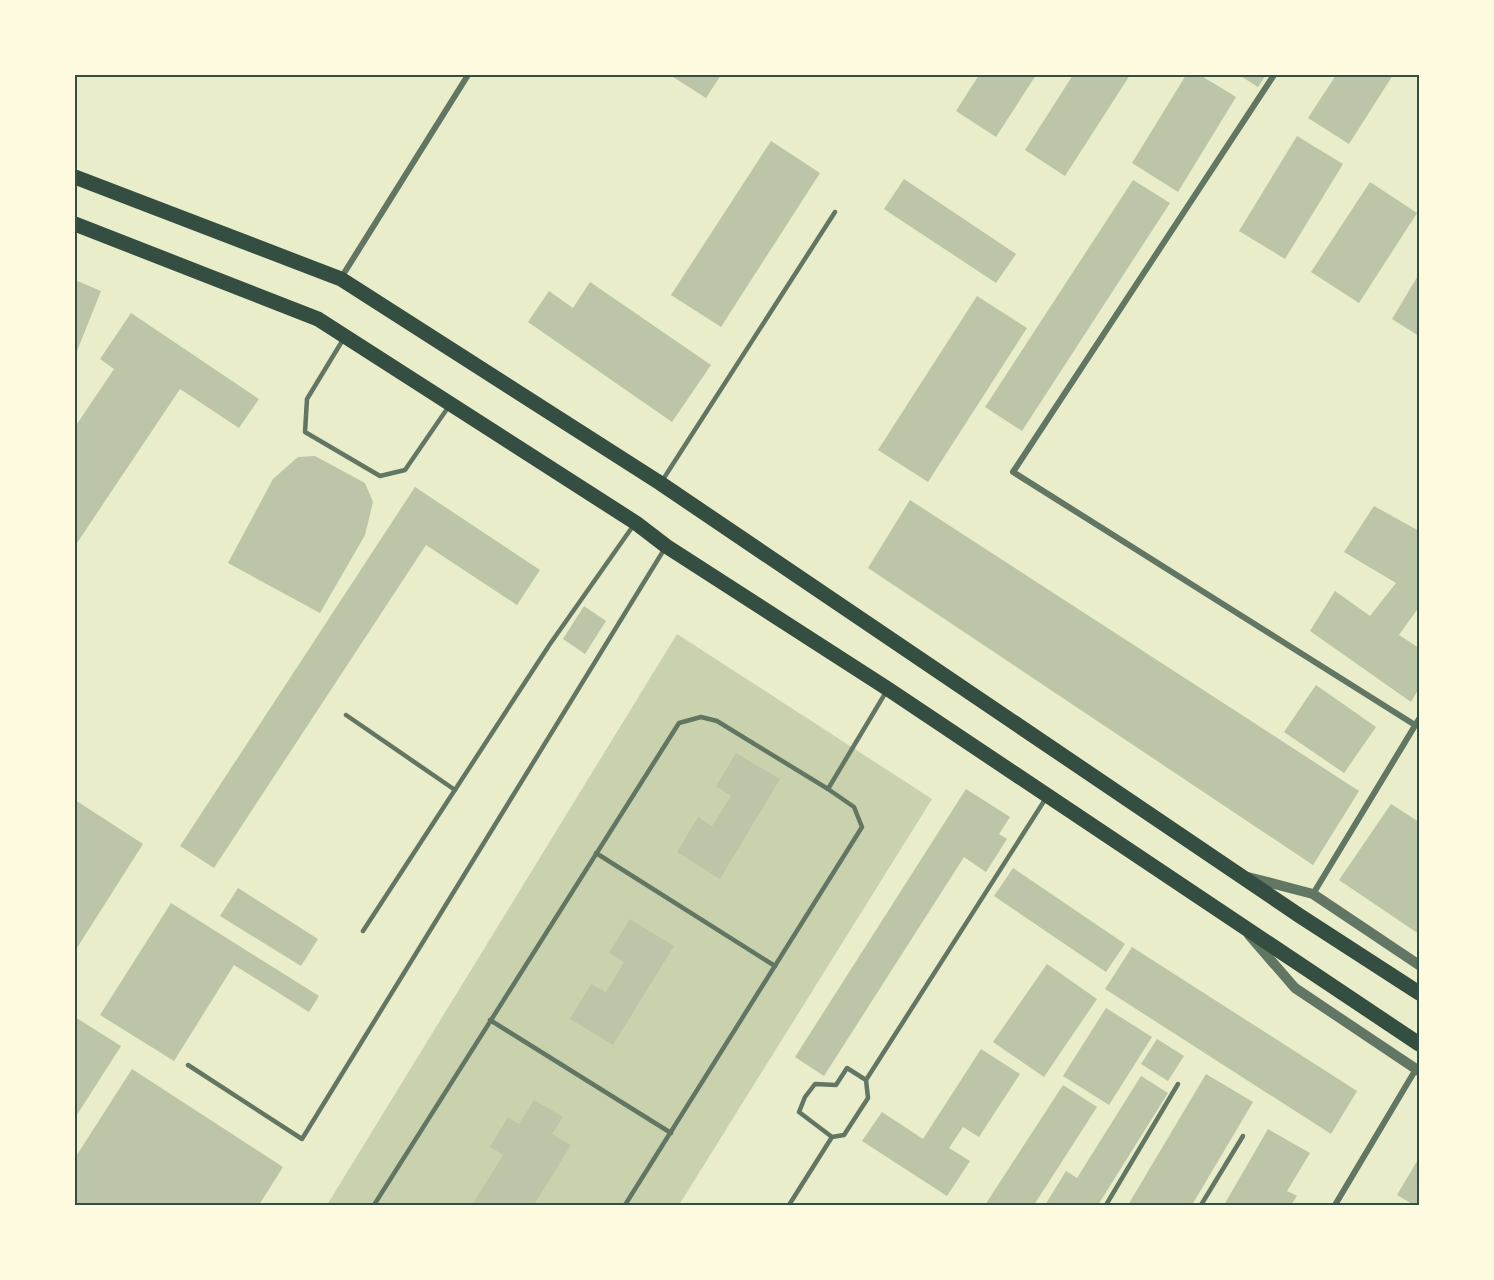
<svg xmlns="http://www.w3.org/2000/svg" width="1494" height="1280" viewBox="0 0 1494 1280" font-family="Figtree,sans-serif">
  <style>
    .green { fill: #cad2ad }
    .building { fill: #bcc5a7 }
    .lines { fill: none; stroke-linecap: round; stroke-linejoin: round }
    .service { stroke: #617663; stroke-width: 4.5 }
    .minor { stroke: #617663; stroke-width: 6 }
    .tertiary { stroke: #617663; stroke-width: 10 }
    .primary { stroke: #344e41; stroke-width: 15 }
    .neatline { fill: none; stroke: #344e41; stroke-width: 2 }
  </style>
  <rect width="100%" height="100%" fill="#e9edc9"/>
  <path class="green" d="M677,634l255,165 -253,406h-352z"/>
  <g class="building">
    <path d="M670,75h51l-15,23z"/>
    <path d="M979,75h57l-40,62 -40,-26z"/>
    <path d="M1073,75h57l-65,101 -40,-26z"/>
    <path d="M1186,75h14l36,22 -58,95 -46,-29z"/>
    <path d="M1239,75h27l-8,12z"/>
    <path d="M1336,75h57l-44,69 -41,-26z"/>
    <path d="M1297,136l46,28 -58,95 -46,-28z"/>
    <path d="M771,141l49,32 -99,154 -50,-32z"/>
    <path d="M904,179l112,75 -20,29 -112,-74z"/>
    <path d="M1133,180l37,23 -148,228 -37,-24z"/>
    <path d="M1370,182l47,31 -58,90 -48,-31z"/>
    <path d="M1419,274v62l-27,-17z"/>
    <path d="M75,280l26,11 -26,65z"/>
    <path d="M590,282l121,83 -39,57 -144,-100 21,-31 24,17z"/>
    <path d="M977,296l50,32 -99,154 -50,-32z"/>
    <path d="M131,313l128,86 -20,29 -59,-39 -105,157v-119l39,-58 -14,-10z"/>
    <path d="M315,456l50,27 8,19 -8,33 -45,78 -92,-50 45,-84 25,-22z"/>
    <path d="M415,487l125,83 -23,35 -91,-60 -212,323 -34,-22z"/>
    <path d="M910,500l449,291 -46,74 -445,-297z"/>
    <path d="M1374,506l45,25v76l-20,28 20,13v40l-8,14 -101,-71 25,-40 35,25 26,-33 -52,-31z"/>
    <path d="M584,606l22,15 -21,33 -22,-15z"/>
    <path d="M1316,685l60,42 -32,46 -60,-41z"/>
    <path d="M736,753l44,26 -60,100 -43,-27 21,-35 14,9 19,-30 -15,-10z"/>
    <path d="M966,789l44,28 -11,17 8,5 -21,33 -22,-15 -140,219 -29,-19z"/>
    <path d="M75,800l68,44 -68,107z"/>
    <path d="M1391,804l28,18v112l-80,-54z"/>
    <path d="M1013,868l112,76 -19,28 -112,-76z"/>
    <path d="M238,888l80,51 -17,27 -81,-50z"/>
    <path d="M171,903l148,93 -10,16 -75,-47 -60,96 -74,-46z"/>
    <path d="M630,919l44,27 -61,99 -43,-26 21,-35 15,8 18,-30 -15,-9z"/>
    <path d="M1132,947l225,144 -26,43 -226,-145z"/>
    <path d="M1047,964l50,35 -53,78 -51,-35z"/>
    <path d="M1106,1008l46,29 -43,68 -46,-29z"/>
    <path d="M75,1017l46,29 -46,72z"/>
    <path d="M1157,1039l27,17 -16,25 -27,-17z"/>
    <path d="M981,1049l39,25 -41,63 -16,-10 -14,21 21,13 -23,35 -85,-55 20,-29 41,27z"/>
    <path d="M132,1069l151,98 -24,38h-184v-47z"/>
    <path d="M1206,1074l47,28 -61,103h-64z"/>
    <path d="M1141,1076l27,17 -70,112h-53l21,-34 11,7z"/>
    <path d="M1063,1085l34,22 -63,98h-49z"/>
    <path d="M534,1100l29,17 -11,17 19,11 -37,60h-62l31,-50 -13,-8 18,-30 11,7z"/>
    <path d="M1268,1129l42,24 -23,38 10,5 -6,9h-67z"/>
    <path d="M1419,1158v47h-5l-17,-10z"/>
  </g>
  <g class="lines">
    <g class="service">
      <path d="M344,338l-37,61 -2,33 75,44 25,-6 44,-64"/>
      <path d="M662,481l173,-269"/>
      <path d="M346,715l109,75"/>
      <path d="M828,789l58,-97"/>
      <path d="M596,853l179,113"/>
      <path d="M363,931l187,-287 83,-118"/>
      <path d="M490,1020l181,113"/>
      <path d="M188,1065l114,74 363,-591"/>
      <path d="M866,1080l-19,-12 -11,17 -21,-1 -10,13 -6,15 33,25 12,-2 24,-37 -2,-18 180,-282"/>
      <path d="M374,1205l305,-482 22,-6 16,4 111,68 26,18 8,20 -237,378"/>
      <path d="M789,1205l43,-68"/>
      <path d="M1106,1205l72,-121"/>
      <path d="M1201,1205l42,-69"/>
    </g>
    <g class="minor">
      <path d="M1274,75l-261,397 402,253"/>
      <path d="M341,278l127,-203"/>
      <path d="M1313,894l106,-175"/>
      <path d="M1335,1205l81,-136"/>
    </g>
    <g class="tertiary">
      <path d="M1248,877l65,17 106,71"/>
      <path d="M1249,935l46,53 124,83"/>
    </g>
    <g class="primary">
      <path d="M75,177l266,102 319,204 640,433 119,77"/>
      <path d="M75,224l243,95 318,204 30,23 222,143 531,355"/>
    </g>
  </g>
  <rect width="1494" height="1280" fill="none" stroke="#fefae0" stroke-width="153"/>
  <rect x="76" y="76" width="1342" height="1128" class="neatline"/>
</svg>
